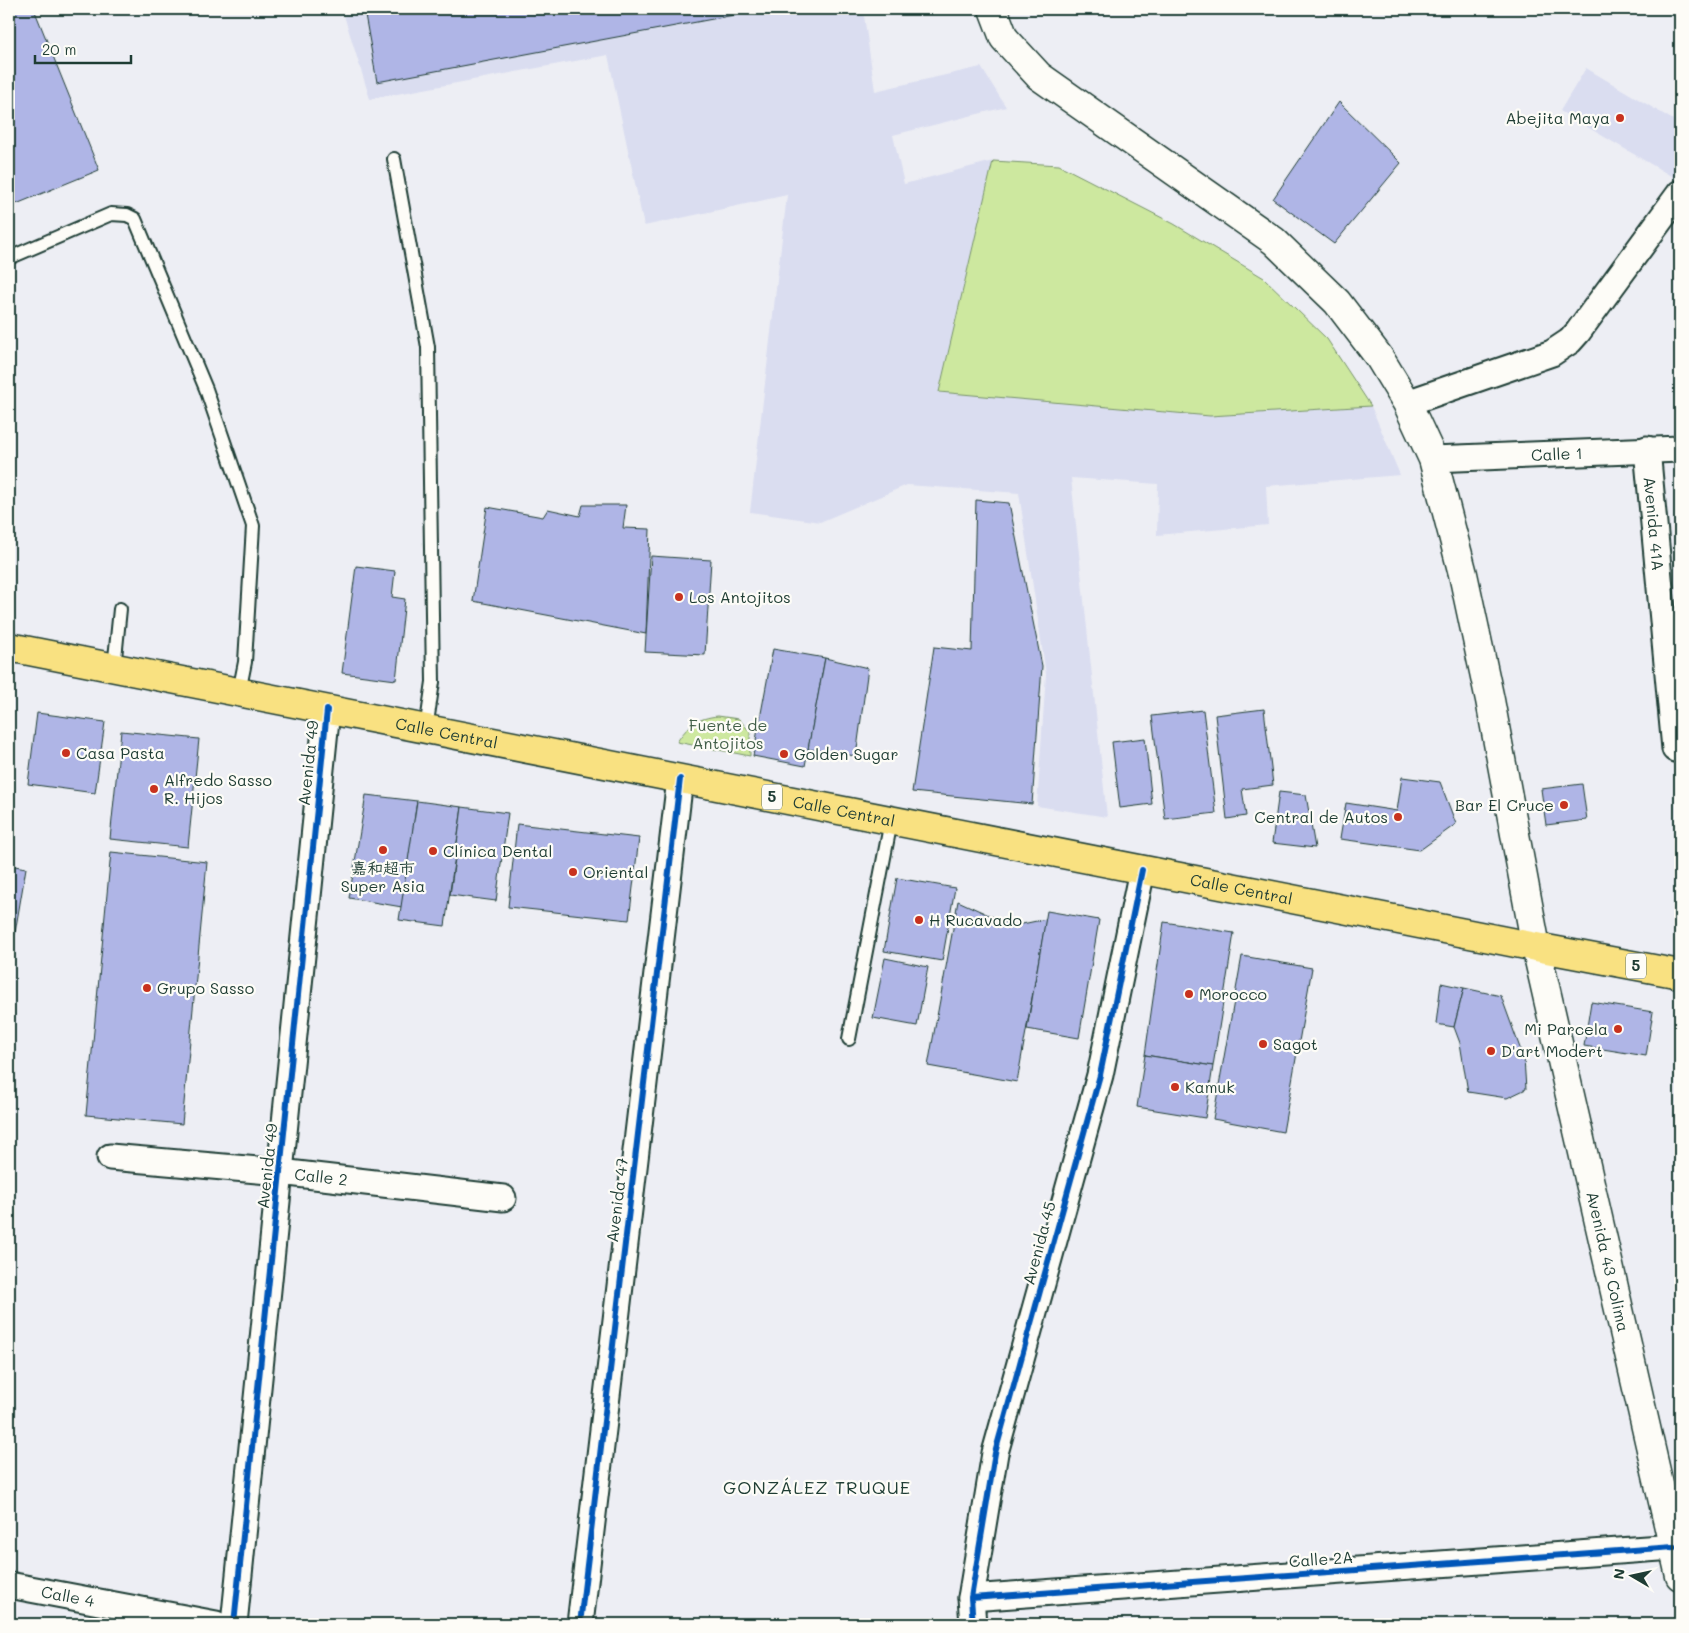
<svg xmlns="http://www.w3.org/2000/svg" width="1689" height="1633" viewBox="0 0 1689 1633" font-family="Mali,'LXGW WenKai TC',sans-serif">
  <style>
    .built { fill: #daddf0 }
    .green { fill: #cde89f; stroke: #76926a }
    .building { fill: #afb5e6; stroke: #1f3d34 }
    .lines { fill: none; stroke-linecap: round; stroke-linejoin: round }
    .lane-casing { stroke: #1f3d34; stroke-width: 16 }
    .street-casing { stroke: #1f3d34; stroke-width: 29 }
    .secondary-casing { stroke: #1f3d34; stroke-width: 31 }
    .primary-casing { stroke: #1f3d34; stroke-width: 31 }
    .lane { stroke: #fdfcf7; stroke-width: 12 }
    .street { stroke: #fdfcf7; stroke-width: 25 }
    .secondary { stroke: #fdfcf7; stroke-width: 28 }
    .primary { stroke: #f9e181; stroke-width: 28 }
    .cycleway-casing { stroke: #fdfcf7; stroke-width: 9 }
    .cycleway { stroke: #0057b8; stroke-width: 6 }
    .poi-dot { fill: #c8321e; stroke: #fdfcf7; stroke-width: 2 }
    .labels { text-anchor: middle; stroke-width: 4.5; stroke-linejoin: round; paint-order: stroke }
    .shield { fill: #fdfcf7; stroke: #62766e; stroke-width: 1 }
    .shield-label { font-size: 15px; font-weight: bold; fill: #1f3d34 }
    .poi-label { font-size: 16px; fill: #1f3d34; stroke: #fdfcf7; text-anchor: start }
    .street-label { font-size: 16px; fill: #1f3d34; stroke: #fdfcf7 }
    .park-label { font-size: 16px; fill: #425f49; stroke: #fdfcf7 }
    .neighbourhood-label { font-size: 18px; letter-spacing: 1px; fill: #1f3d34; stroke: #fdfcf7 }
  </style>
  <rect width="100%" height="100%" fill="#edeef4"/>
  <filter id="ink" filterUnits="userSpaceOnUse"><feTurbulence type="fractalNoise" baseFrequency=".02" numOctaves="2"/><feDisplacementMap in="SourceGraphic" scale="10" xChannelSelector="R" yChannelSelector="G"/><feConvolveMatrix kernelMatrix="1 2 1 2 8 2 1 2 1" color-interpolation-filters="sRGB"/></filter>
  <g filter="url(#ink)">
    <g class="built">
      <path d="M342,9h521l12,82 106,-24 25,40 -113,28 11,49 89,-23 -54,230 271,25 161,-10 29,69 -134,11 2,39 -111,10 1,-51 -87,-6 36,339 -70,-11 9,-132 -27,-181 -112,-8 -87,37 -70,-10 37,-317 -143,31 -36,-171 -238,44z"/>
      <path d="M1586,68l94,56v52l-2,4 -118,-69z"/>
    </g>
    <g class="green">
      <path d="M993,161l66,4 115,59 90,54 63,61 44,67 -161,10 -271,-24z"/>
      <path d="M718,716l21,3 11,13v24l-73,-14c11,-17 21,-24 41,-26z"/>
    </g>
    <g class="building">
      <path d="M9,9h25l65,161 -90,37z"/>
      <path d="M364,9h402l-389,73z"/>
      <path d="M1339,102l62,61 -67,81 -61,-45z"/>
      <path d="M976,500l33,3 33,163 -10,138 -120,-12 22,-145 38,4z"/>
      <path d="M583,505h43l-3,23 27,1 -4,105 -173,-33 14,-94 56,10 5,-8 32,7z"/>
      <path d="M651,556l60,4 -6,95 -60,-3z"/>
      <path d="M356,566l39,5 -3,26 13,2 -9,81 -54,-7z"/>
      <path d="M773,649l52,9 -20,108 -52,-10z"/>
      <path d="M825,658l43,10 -12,88 -48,-7z"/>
      <path d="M1264,709l9,76 -31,4 4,27 -19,3 -12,-104z"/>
      <path d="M1203,710l13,103 -51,6 -13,-103z"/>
      <path d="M37,713l68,9 -10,71 -67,-9z"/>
      <path d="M121,731l78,8 -11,108 -78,-8z"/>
      <path d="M1145,738l7,66 -32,4 -8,-66z"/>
      <path d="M1402,777l38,5 16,42 -36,26 -80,-11 6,-36 51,8z"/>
      <path d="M1582,784l5,36 -41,5 -5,-36z"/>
      <path d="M1279,792l27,3 9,53 -43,-5z"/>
      <path d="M366,795l51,6 -15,106 -53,-9z"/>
      <path d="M417,801l45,6 -17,119 -46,-6z"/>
      <path d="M462,807l46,6 -12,88 -46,-6z"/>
      <path d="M517,824l122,14 -10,82 -121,-13z"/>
      <path d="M111,852l96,10 -25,262 -96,-9z"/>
      <path d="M9,865l17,3 -17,100z"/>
      <path d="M897,878l58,10 -13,73 -58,-10z"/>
      <path d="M958,901l55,25 33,-7 -29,163 -89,-16z"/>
      <path d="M1047,911l52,9 -20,118 -52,-9z"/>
      <path d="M1164,922l70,11 -21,133 -68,-11z"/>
      <path d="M1242,956l70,12 -29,164 -70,-13z"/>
      <path d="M885,958l43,9 -11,59 -44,-8z"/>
      <path d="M1441,983l23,5 -10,39 -18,-3z"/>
      <path d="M1464,988l37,8 23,63 2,30 -19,9 -39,-6 -8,-49 -6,-16z"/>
      <path d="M1591,1002l62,10 -7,44 -62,-10z"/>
      <path d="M1145,1055l68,11 -8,52 -68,-11z"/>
    </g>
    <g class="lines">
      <defs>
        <g id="lane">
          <path d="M394,159l34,188 5,335 -7,47"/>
          <path d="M9,258l102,-44 16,1 8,4 71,170 47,137 -8,136 -6,30"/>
          <path d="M114,668l6,-59"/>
          <path d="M849,1039l42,-218"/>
        </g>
        <g id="street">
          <path d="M1407,403l145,-50 18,-12 8,-9 102,-139"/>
          <path id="s1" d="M1647,449l28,300"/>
          <path id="s2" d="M1433,459l247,-10"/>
          <path id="s3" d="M110,1157l170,15 223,26"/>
          <path id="s4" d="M9,1585l207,39"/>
          <path d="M971,1598l703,-51"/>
          <path d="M234,1624l93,-914"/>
          <path d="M580,1624l100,-845"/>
          <path d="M973,1624l-2,-26 24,-145 105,-378 42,-205"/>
        </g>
        <g id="secondary">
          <path id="s5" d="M993,9l11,29 35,38 235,165 63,61 42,55 28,46 26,56 30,115 27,126 46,247 144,629"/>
        </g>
        <g id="primary">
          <path id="s6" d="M9,647l1527,300 144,27"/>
        </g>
      </defs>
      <use href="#lane" class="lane-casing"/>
      <use href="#street" class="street-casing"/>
      <use href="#secondary" class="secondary-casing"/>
      <use href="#primary" class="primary-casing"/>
      <use href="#lane" class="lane"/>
      <use href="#street" class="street"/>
      <use href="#secondary" class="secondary"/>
      <use href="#primary" class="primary"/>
      <defs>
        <g id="cycleway">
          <path d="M971,1598l703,-51"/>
          <path d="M234,1624l93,-914"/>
          <path d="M580,1624l100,-845"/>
          <path d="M973,1624l-2,-26 24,-145 105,-378 42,-205"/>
        </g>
      </defs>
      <use href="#cycleway" class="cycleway-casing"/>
      <use href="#cycleway" class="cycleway"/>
    </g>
  </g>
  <g class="poi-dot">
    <circle cx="1620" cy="118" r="5"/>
    <circle cx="679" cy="597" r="5"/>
    <circle cx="66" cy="753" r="5"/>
    <circle cx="784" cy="754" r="5"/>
    <circle cx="154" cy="789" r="5"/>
    <circle cx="1564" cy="805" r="5"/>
    <circle cx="1398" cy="817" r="5"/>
    <circle cx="383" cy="850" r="5"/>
    <circle cx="433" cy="851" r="5"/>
    <circle cx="573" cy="872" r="5"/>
    <circle cx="919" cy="920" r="5"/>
    <circle cx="147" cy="988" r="5"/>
    <circle cx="1189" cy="994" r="5"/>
    <circle cx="1618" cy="1029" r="5"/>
    <circle cx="1263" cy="1044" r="5"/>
    <circle cx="1491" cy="1051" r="5"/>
    <circle cx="1175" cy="1087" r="5"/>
  </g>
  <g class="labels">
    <g class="shield">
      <rect x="762" y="784.5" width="20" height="25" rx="4"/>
      <rect x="1626" y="953.5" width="20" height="25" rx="4"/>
    </g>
    <g class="shield-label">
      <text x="772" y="802">5</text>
      <text x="1636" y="971">5</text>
    </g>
    <g class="poi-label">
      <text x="1610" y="124" text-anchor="end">Abejita Maya</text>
      <text x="689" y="603">Los Antojitos</text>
      <text x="76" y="759">Casa Pasta</text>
      <text x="794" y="760">Golden Sugar</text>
      <text x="164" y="786">Alfredo Sasso<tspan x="164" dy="18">R. Hijos</tspan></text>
      <text x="1554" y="811" text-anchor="end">Bar El Cruce</text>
      <text x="1388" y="823" text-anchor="end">Central de Autos</text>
      <text x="443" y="857">Clínica Dental</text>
      <text x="383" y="874" text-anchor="middle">嘉和超市<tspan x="383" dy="18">Super Asia</tspan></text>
      <text x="583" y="878">Oriental</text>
      <text x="929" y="926">H Rucavado</text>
      <text x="157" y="994">Grupo Sasso</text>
      <text x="1199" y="1000">Morocco</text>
      <text x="1608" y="1035" text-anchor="end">Mi Parcela</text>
      <text x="1273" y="1050">Sagot</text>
      <text x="1501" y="1057">D'art Modert</text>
      <text x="1185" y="1093">Kamuk</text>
    </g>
    <g class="street-label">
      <text dy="6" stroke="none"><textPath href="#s2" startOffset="124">Calle 1</textPath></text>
      <text dy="6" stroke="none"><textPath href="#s1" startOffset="75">Avenida 41A</textPath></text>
      <text dy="6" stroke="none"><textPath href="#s6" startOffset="446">Calle Central</textPath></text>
      <text transform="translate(308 763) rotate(-84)" y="6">Avenida 49</text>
      <text dy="6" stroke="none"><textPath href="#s6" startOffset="851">Calle Central</textPath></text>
      <text dy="6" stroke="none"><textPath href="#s6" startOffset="1256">Calle Central</textPath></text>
      <text transform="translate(267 1166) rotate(-84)" y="6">Avenida 49</text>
      <text dy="6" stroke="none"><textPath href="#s3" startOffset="212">Calle 2</textPath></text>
      <text transform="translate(617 1200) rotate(-83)" y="6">Avenida 47</text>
      <text transform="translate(1039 1243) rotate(-75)" y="6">Avenida 45</text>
      <text dy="6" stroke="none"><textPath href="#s5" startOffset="1464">Avenida 43 Colima</textPath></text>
      <text transform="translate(1321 1559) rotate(-4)" y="6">Calle 2A</text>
      <text dy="6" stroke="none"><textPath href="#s4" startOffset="60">Calle 4</textPath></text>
    </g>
    <g class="park-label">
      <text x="728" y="731">Fuente de<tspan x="728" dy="18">Antojitos</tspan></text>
    </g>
    <g class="neighbourhood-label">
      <text x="817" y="1494">GONZÁLEZ TRUQUE</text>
    </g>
  </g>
  <rect width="1689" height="1633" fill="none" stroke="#fdfcf7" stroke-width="30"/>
  <rect x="15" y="15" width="1659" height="1603" fill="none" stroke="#1f3d34" stroke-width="2" filter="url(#ink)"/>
  <g transform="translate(1632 1576) rotate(279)" stroke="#fdfcf7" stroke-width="4" paint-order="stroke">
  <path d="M0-4L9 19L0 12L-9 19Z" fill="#1f3d34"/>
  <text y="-8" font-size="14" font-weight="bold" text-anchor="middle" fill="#1f3d34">N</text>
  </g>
  <path d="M35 55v8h96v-8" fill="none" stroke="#1f3d34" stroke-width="2.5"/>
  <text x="42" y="55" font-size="15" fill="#1f3d34" stroke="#fdfcf7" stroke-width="4" paint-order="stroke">20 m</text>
</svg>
